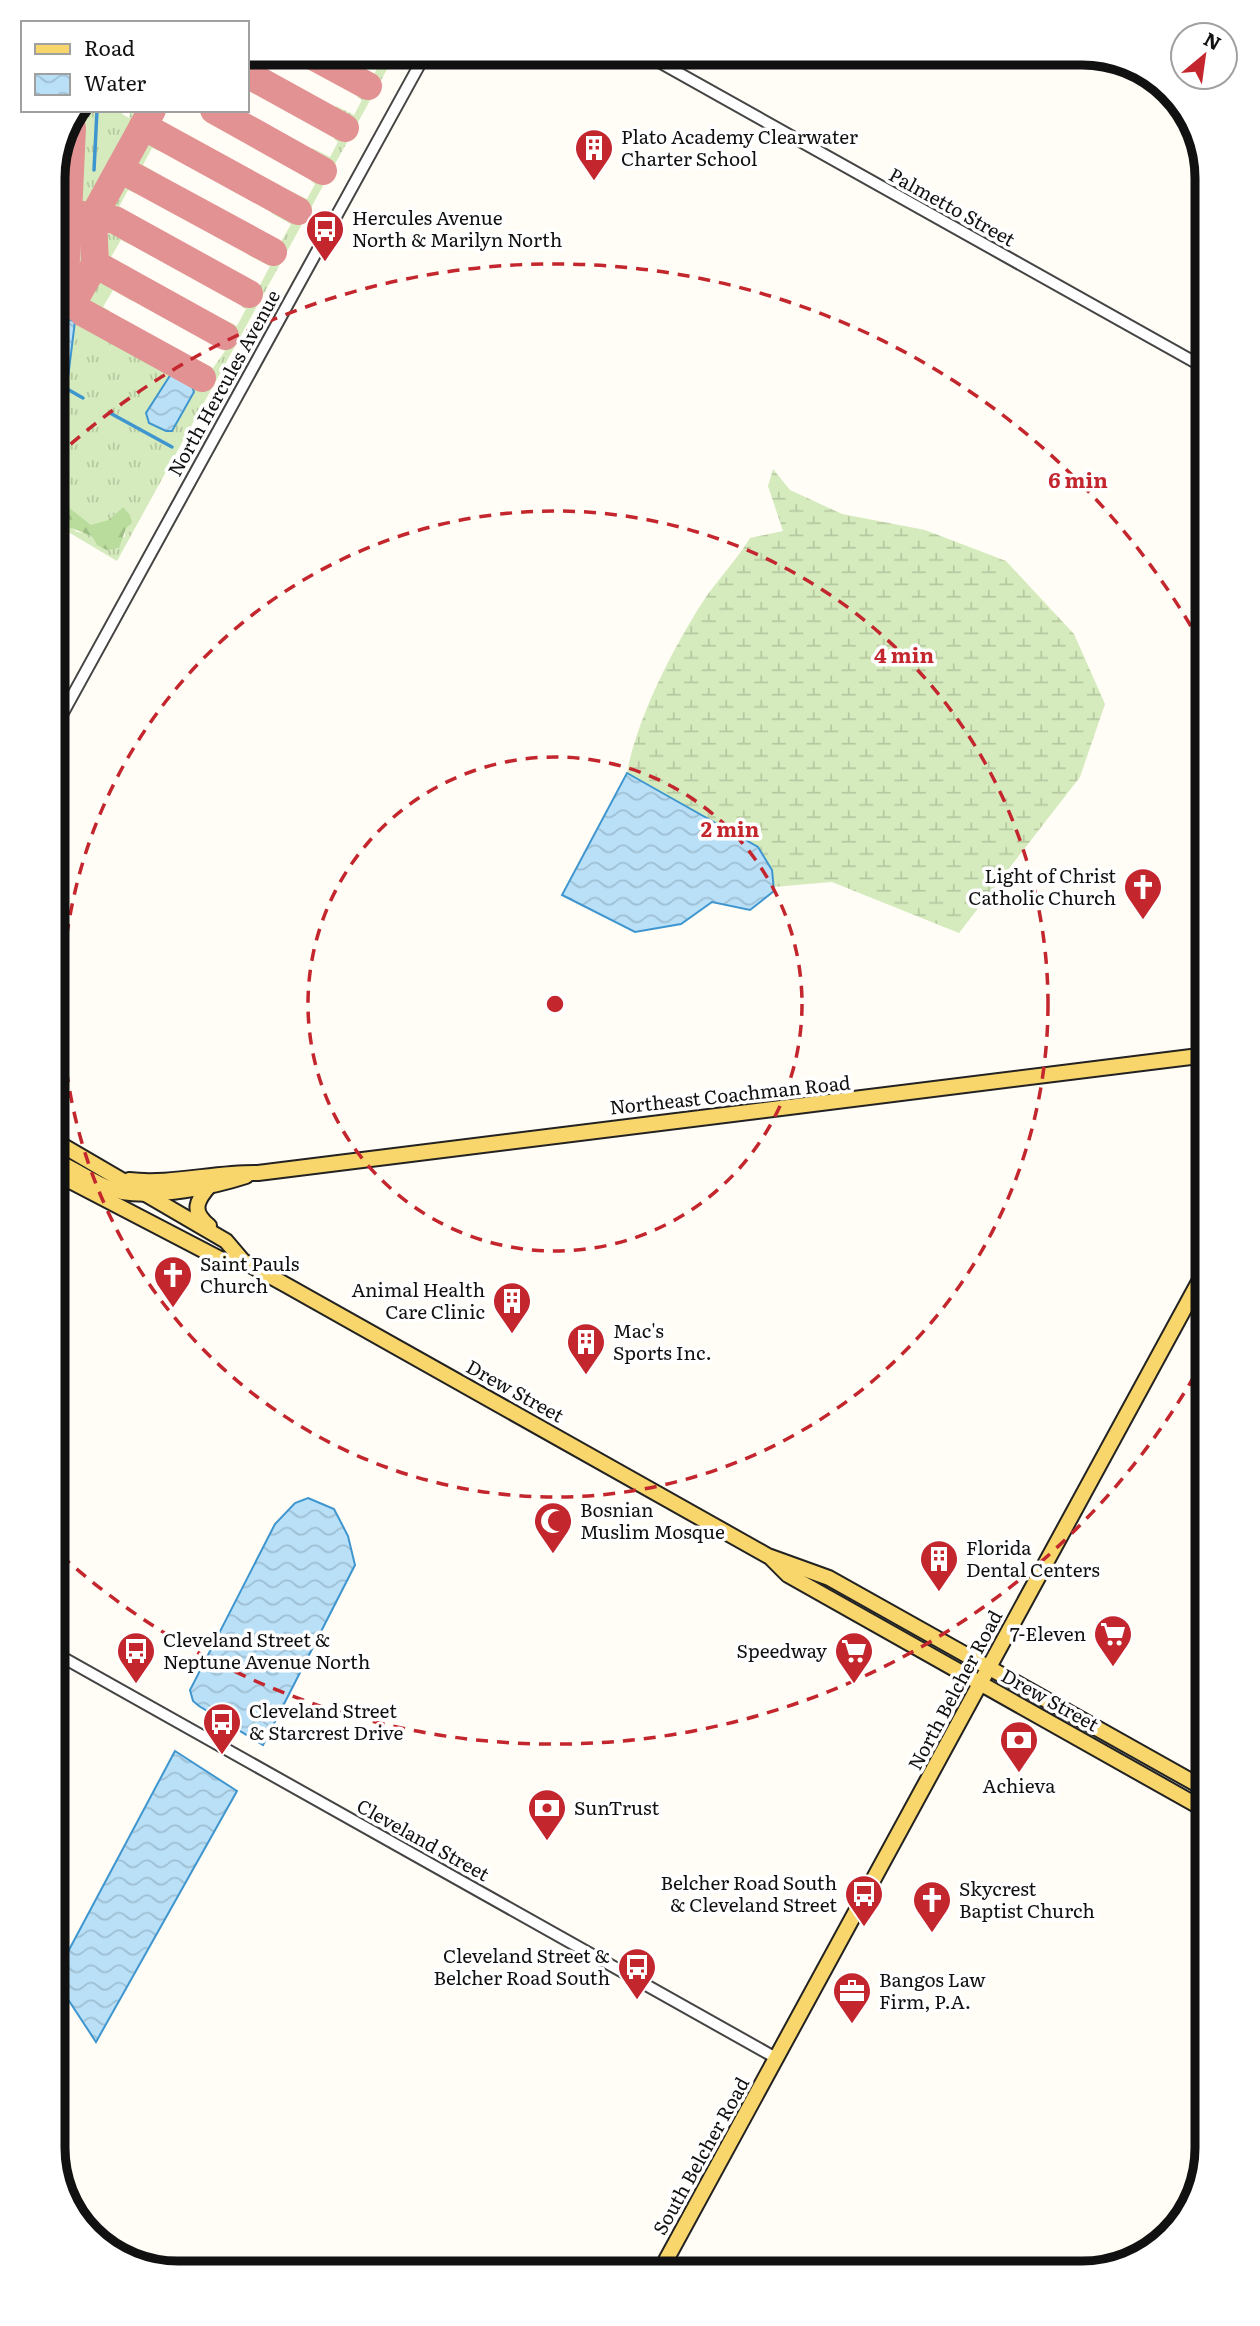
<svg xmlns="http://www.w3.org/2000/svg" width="1260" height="2326" viewBox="0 0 1260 2326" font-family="Literata,serif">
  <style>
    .grass { fill: url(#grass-tufts) }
    .forest { fill: url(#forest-firs) }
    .wetland { fill: url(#wetland-marsh) }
    .water { fill: url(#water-waves); stroke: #3f96cf; stroke-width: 2 }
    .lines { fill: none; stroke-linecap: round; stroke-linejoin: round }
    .stream { stroke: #3f96cf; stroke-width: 3.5 }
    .taxiway { stroke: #e29292; stroke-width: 28 }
    .minor-casing { stroke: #444; stroke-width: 14 }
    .major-casing { stroke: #222; stroke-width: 18 }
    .minor { stroke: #fff; stroke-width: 10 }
    .major { stroke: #f9d66b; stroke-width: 14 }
    .ring { fill: none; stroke: #c4262e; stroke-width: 3.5; stroke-dasharray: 12 9 }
    .labels { text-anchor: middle; stroke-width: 7; stroke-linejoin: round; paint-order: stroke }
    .poi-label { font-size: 19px; fill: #111; stroke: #fff; text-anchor: start }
    .street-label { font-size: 19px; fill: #111; stroke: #fff }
    .rim { fill: none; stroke: #111; stroke-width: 9 }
    .centre { fill: #c4262e; stroke: #fff; stroke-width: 3.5 }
    .ring-label { font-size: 21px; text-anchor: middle; font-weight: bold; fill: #c4262e; stroke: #fff; stroke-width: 7; stroke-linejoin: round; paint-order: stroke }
  </style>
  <defs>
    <pattern id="grass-tufts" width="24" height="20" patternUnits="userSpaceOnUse" patternTransform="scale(1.75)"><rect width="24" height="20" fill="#d5ebbd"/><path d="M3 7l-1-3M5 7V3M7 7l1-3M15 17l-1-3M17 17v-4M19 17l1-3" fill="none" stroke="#b6c8a1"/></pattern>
    <pattern id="forest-firs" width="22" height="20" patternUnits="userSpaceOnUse" patternTransform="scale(1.75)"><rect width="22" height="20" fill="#b9dc9c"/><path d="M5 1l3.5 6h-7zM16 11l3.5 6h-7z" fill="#9ebc85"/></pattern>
    <pattern id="wetland-marsh" width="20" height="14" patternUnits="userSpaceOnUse" patternTransform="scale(1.75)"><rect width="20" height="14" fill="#d5ebbd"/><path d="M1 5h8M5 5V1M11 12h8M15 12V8" fill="none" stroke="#b6c8a1"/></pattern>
    <pattern id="water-waves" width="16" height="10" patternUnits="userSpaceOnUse" patternTransform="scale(1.75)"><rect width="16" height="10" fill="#b9e0f7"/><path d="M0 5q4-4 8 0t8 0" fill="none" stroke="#9ebfd3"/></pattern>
  </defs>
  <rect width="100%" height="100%" fill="#fffdf5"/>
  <g class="grass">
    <path d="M380,53h16l-279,508 -64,-38v-10l24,19 48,5 -2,-30 -15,13 -17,6 -38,-31v-122l15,5 7,-57 -22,-4v-6l26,4 122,67 5,-8 -12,-7 2,-8 17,9 12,-17 -7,-4 4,-8 7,-3 -13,-14 3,-5 18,9 9,-17 -5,-3 13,-14 -7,-6 3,-6 10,5 10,-19 -22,-11 7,-7 14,7h6l-1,-17 7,4 10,-18 -20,-11 6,-8 20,9 2,-7 -14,-11 3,-6 19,9 8,-15 -4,-3 4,-7 8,-1 3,-4 -16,-12 -1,-4 3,-5 18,9 8,-15 -4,-3 5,-8h6l2,-6 -14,-12 3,-7 18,9 8,-15 -5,-3 13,-15 -16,-9 2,-8 18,9 10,-17z"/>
    <path d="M80,110h44l-2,4 7,4 2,-8h15l-50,89 -6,5 -10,-3 -5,-6z"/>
    <path d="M150,134l14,8 -5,9 -7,-3 -9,17 19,11 -7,7 -24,-15 -2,-8 12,-23z"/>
    <path d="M128,177l10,10 -3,6 -7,-3 -9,17 19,11 -6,6 -24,-13 -2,-7 12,-25z"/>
    <path d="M121,228l12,10 -4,6 -8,-4 -10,17 22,12 -5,7 -24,-13 -5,-13 1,-12z"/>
    <path d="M77,229l9,3c7,20 2,44 -14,58l1,-53z"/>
    <path d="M97,272l37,18 2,5 -4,6 -19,-11 -10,17 7,4 -4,5 -22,-9 -3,-8z"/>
  </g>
  <path class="forest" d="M53,495l38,30 17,-5 15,-13 7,8 2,8 -6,5 -7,20 -12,2 -10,-5 -5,-9 -26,-10 -13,-13z"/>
  <path class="wetland" d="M773,469l17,21 52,24 83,16 81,31 68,73 31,70 -25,73 -121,156 -127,-51 -59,5 -1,-17 -14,-23 -131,-74c10,-55 45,-123 75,-170 15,-23 34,-42 48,-65l33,-7 -15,-45z"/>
  <g class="water">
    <path d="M53,317l22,4 -7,57 -15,-5z"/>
    <path d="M171,374l20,9 3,9 -22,39h-6l-17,-8 -3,-10z"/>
    <path d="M627,773l131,74 14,23 2,21 -24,19 -38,-8 -31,22 -46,8 -73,-37z"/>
    <path d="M308,1498l26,11 14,27 7,29 -92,180 -64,-39 -6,-5 -3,-11 85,-166 20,-21z"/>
    <path d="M175,1751l62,40 -141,251 -42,-64z"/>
  </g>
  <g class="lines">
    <g class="stream">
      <path d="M94,170l3,-60"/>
      <path d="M53,381l30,17"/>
      <path d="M110,413l62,34"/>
    </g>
    <g class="taxiway">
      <path d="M307,53l61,33"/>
      <path d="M247,74l98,54"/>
      <path d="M214,110l109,61"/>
      <path d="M143,126l155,85"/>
      <path d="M120,169l153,83"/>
      <path d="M77,214l16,3 59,-107"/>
      <path d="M95,264l-22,38 9,10 120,66"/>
      <path d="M53,300l11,1 8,-173"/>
      <path d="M225,336l-130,-72 -2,-47 22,3 134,74"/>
    </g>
    <defs>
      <g id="minor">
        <path d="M643,53l564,316"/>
        <path d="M53,731l373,-678"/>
        <path d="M53,1652l723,406"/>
      </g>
      <g id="major">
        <path d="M53,1140l173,101 17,20 43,24 482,271 61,22 378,212"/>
        <path d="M53,1159c22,10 45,28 69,33 35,6 90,-5 124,-16"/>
        <path d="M53,1172l171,89h19"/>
        <path d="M129,1180c42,5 86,-8 129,-7l949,-118"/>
        <path d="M209,1226c-18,-15 -13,-25 1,-41"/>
        <path d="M772,1559l16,16 419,236"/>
        <path d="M659,2273l548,-1006"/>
      </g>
    </defs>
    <use href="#minor" class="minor-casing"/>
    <use href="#major" class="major-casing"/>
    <use href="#minor" class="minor"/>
    <use href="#major" class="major"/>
  </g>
  <g class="ring">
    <circle cx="555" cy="1004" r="247"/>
    <circle cx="555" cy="1004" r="493"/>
    <path d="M1205 1357A740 740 0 0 1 55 1550M55 458A740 740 0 0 1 1205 651"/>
  </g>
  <defs>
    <symbol id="building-pin" viewBox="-11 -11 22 30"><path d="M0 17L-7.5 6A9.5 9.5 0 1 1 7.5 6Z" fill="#c4262e" stroke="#fff"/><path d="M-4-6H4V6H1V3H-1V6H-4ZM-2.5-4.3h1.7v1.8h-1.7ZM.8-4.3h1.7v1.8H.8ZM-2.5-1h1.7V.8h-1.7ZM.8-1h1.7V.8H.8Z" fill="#fff"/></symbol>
    <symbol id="bus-pin" viewBox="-11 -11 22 30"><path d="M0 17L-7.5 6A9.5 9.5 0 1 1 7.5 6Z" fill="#c4262e" stroke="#fff"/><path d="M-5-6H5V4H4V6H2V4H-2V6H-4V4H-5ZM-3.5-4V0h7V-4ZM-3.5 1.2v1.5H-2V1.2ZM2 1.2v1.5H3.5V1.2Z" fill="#fff"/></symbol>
    <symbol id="church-pin" viewBox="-11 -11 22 30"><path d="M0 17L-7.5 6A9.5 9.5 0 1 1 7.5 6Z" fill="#c4262e" stroke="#fff"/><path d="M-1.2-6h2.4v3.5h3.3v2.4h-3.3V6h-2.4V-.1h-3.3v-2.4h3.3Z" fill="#fff"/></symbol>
    <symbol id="mosque-pin" viewBox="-11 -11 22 30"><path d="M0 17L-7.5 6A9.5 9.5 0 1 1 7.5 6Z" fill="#c4262e" stroke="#fff"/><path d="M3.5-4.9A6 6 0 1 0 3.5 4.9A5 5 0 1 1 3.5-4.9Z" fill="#fff"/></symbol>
    <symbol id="supermarket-pin" viewBox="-11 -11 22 30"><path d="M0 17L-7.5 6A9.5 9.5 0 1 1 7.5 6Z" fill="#c4262e" stroke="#fff"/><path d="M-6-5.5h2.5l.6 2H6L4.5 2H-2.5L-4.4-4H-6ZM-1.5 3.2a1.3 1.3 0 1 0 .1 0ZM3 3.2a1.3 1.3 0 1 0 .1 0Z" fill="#fff"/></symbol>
    <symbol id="bank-pin" viewBox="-11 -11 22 30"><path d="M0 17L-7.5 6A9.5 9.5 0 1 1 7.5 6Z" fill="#c4262e" stroke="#fff"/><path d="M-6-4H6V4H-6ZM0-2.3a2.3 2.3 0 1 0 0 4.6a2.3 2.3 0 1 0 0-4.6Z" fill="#fff"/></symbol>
    <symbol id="office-pin" viewBox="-11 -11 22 30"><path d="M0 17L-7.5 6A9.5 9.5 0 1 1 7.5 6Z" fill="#c4262e" stroke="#fff"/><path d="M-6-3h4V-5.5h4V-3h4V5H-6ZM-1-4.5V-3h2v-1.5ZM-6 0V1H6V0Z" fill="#fff"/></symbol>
  </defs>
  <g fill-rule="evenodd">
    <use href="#building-pin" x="572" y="126" width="44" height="60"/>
    <use href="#bus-pin" x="303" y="207" width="44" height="60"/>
    <use href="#church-pin" x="1121" y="865" width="44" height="60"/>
    <use href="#church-pin" x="151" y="1253" width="44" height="60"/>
    <use href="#building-pin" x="490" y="1279" width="44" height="60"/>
    <use href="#building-pin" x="564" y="1320" width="44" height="60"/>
    <use href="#mosque-pin" x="531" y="1499" width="44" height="60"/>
    <use href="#building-pin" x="917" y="1537" width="44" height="60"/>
    <use href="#supermarket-pin" x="1091" y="1612" width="44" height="60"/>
    <use href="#bus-pin" x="114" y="1629" width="44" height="60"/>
    <use href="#supermarket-pin" x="832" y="1629" width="44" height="60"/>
    <use href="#bus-pin" x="200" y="1700" width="44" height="60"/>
    <use href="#bank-pin" x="997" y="1718" width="44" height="60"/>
    <use href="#bank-pin" x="525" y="1786" width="44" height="60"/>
    <use href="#bus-pin" x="842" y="1872" width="44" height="60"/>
    <use href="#church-pin" x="910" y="1878" width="44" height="60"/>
    <use href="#bus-pin" x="615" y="1945" width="44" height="60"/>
    <use href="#office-pin" x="830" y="1969" width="44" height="60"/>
  </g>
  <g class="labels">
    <g class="poi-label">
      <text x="621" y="144">Plato Academy Clearwater<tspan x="621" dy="22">Charter School</tspan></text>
      <text x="352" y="225">Hercules Avenue<tspan x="352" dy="22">North &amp; Marilyn North</tspan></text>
      <text x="1116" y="883" text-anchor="end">Light of Christ<tspan x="1116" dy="22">Catholic Church</tspan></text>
      <text x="200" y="1271">Saint Pauls<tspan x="200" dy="22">Church</tspan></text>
      <text x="485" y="1297" text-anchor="end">Animal Health<tspan x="485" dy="22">Care Clinic</tspan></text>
      <text x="613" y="1338">Mac's<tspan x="613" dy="22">Sports Inc.</tspan></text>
      <text x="580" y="1517">Bosnian<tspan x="580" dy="22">Muslim Mosque</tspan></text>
      <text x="966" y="1555">Florida<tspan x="966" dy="22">Dental Centers</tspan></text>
      <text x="1086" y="1641" text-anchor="end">7-Eleven</text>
      <text x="163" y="1647">Cleveland Street &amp;<tspan x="163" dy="22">Neptune Avenue North</tspan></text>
      <text x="827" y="1658" text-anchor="end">Speedway</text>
      <text x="249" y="1718">Cleveland Street<tspan x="249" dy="22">&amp; Starcrest Drive</tspan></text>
      <text x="1019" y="1793" text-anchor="middle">Achieva</text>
      <text x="574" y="1815">SunTrust</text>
      <text x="837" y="1890" text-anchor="end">Belcher Road South<tspan x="837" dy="22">&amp; Cleveland Street</tspan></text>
      <text x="959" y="1896">Skycrest<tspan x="959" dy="22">Baptist Church</tspan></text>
      <text x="610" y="1963" text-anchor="end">Cleveland Street &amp;<tspan x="610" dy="22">Belcher Road South</tspan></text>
      <text x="879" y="1987">Bangos Law<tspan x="879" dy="22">Firm, P.A.</tspan></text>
    </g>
    <g class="street-label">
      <text transform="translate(952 207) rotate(29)" y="7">Palmetto Street</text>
      <text transform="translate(224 383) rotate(-61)" y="7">North Hercules Avenue</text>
      <text transform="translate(730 1095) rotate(-6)" y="7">Northeast Coachman Road</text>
      <text transform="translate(515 1391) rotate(29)" y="7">Drew Street</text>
      <text transform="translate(955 1690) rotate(-62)" y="7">North Belcher Road</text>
      <text transform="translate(1050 1700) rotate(29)" y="7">Drew Street</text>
      <text transform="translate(423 1840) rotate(29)" y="7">Cleveland Street</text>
      <text transform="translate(701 2156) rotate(-61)" y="7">South Belcher Road</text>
    </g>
  </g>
  <path d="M0 0H1260V2326H0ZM178 65H1082A113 113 0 0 1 1195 178V2148A113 113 0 0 1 1082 2261H178A113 113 0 0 1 65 2148V178A113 113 0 0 1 178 65Z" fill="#fff" fill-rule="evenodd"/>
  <path class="rim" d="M178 65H1082A113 113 0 0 1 1195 178V2148A113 113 0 0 1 1082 2261H178A113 113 0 0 1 65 2148V178A113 113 0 0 1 178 65Z"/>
  <circle cx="555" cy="1004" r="10" class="centre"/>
  <g class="ring-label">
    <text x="1078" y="488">6 min</text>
    <text x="904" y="663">4 min</text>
    <text x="730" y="837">2 min</text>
  </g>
  <rect x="21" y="21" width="228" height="91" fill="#ffffff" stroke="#a0a0a0" stroke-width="2"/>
  <rect x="35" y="44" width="35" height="10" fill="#f9d66b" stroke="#a0a0a0" stroke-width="2"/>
  <text x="84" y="56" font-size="21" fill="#111111">Road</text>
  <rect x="35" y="74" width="35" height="21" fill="url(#water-waves)" stroke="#a0a0a0" stroke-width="2"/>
  <text x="84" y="91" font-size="21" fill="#111111">Water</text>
  <g transform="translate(1204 56) rotate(29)"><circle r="33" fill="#ffffff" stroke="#a0a0a0" stroke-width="2"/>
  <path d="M0-5L12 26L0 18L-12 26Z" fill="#c4262e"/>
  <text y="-10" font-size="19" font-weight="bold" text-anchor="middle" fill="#111111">N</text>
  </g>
</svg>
